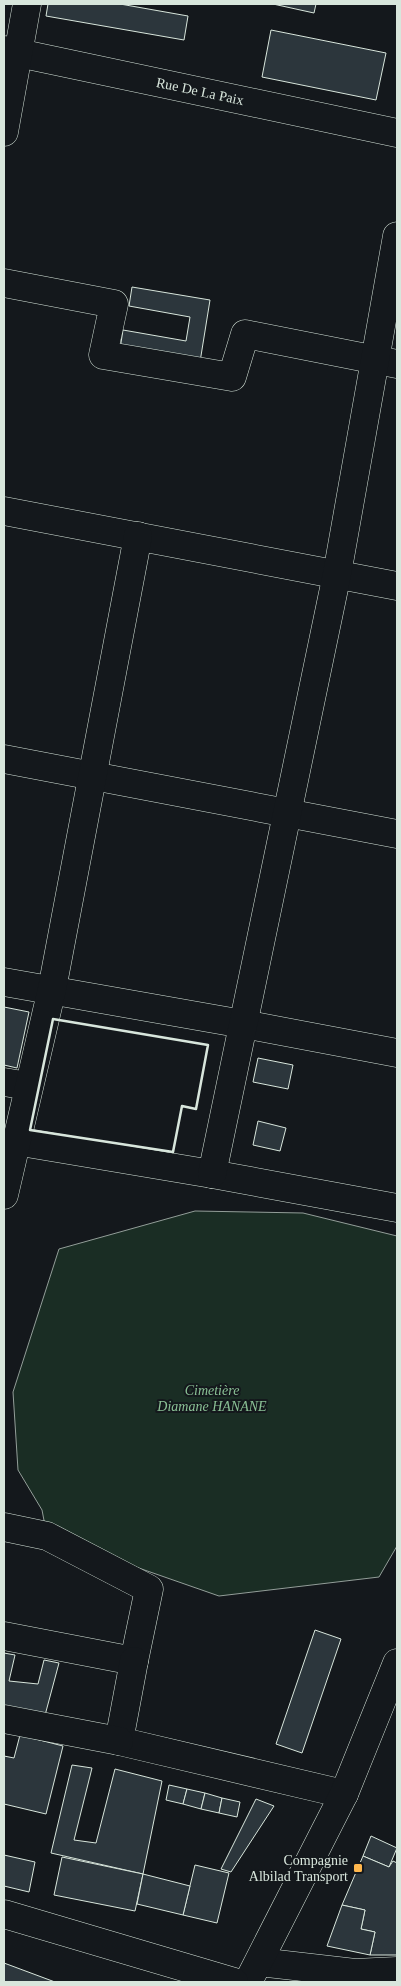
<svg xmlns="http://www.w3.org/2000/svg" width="401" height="1986" viewBox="0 0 401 1986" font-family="'Times New Roman',serif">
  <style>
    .green { fill: #1a2d24; stroke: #939e99 }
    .building { fill: #2c363c; stroke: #d8e6dc }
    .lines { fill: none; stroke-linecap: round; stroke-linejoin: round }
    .minor-casing { stroke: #d8e6dc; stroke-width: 29 }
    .major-casing { stroke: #d8e6dc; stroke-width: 29 }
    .minor { stroke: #14181c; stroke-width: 28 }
    .major { stroke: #14181c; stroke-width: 28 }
    .wall { stroke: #d8e6dc; stroke-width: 2.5 }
    .poi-dot { fill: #ffb74d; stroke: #14181c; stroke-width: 2 }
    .labels { text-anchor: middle; stroke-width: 4; stroke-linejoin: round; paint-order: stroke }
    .street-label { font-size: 14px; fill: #d8e6dc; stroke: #14181c }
    .park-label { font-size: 14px; font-style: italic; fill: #8ac095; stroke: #14181c }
    .poi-label { font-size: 14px; fill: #d8e6dc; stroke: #14181c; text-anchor: end }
  </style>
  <rect width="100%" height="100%" fill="#14181c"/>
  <path class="green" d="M195,1211l108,2 94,23v310l-18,31 -160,19 -172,-60 -5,-26 -24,-40 -5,-78 46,-143z"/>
  <g class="building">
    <path d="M48,4h72l68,12 -4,24 -138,-24z"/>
    <path d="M273,4h43l-2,9z"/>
    <path d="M271,30l115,23 -10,47 -114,-23z"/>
    <path d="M132,287l78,13 -10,62 -80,-13 3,-19 63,11 4,-24 -61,-11z"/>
    <path d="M4,1007l25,5 -12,56 -13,-3z"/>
    <path d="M258,1058l35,7 -5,24 -35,-7z"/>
    <path d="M258,1121l28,7 -6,23 -27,-6z"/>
    <path d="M315,1630l26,9 -39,114 -26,-9z"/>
    <path d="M4,1653l11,2 -6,26 29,3 6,-24 15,3 -15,56 -40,-8z"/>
    <path d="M20,1735l43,11 -17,68 -42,-10v-48l10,2z"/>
    <path d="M72,1765l20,3 -18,72 22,3 19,-74 47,12 -19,93 -92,-21z"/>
    <path d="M169,1785l18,4 -4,15 -17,-4z"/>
    <path d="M187,1789l18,4 -4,16 -18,-5z"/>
    <path d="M205,1793l17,5 -3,15 -18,-4z"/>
    <path d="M222,1798l18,4 -3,15 -18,-4z"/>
    <path d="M256,1799l18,7 -43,66 -10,-3z"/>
    <path d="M371,1836l26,12 -8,19 -26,-11z"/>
    <path d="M4,1855l31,7 -6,30 -25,-6z"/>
    <path d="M363,1856l26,11 4,-6 4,2v92h-27l5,-23 -14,-3 4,-19 -23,-5z"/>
    <path d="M62,1857l81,17 -8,37 -81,-16z"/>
    <path d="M195,1865l34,8 -12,50 -34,-8z"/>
    <path d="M143,1874l47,12 -7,29 -46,-11z"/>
    <path d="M342,1905l23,5 -4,19 14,3 -5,23 -43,-9z"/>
    <path d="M4,1963l51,19h-51z"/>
  </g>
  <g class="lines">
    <defs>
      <g id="minor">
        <path d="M4,50l393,83"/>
        <path d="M4,132l23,-128"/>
        <path d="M4,283l110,21 -11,51 129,22 13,-43 152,30"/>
        <path d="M4,511l393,75"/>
        <path d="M4,759l393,75"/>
        <path d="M4,982l239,42 154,29"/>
        <path d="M4,1082l24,4"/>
        <path d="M15,1141l197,33 185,34"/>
        <path d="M212,1174l125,-600 60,-338"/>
        <path d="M4,1195l48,-206 86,-453"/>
        <path d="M4,1527l43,9 102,53 -15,72 -130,-25"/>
        <path d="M134,1661l-15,80 225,53"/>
        <path d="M4,1719l115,22"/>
        <path d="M259,1962l96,11 42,-2"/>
        <path d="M248,1982l96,-188 53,-131"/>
      </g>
      <path id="major" d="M4,1914l230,68"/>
    </defs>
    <use href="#minor" class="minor-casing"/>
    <use href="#major" class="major-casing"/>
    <use href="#minor" class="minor"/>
    <use href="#major" class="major"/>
    <path class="wall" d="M53,1019l155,26 -12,64 -14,-3 -9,46 -143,-22z"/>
  </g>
  <rect class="poi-dot" x="353" y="1863" width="10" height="10" rx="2.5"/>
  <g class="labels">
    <g class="street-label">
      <text transform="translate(200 91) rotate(12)" y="5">Rue De La Paix</text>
    </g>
    <g class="park-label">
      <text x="212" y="1395">Cimetière<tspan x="212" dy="16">Diamane HANANE</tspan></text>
    </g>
    <g class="poi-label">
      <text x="348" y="1865">Compagnie<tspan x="348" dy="16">Albilad Transport</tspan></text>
    </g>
  </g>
  <rect width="401" height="1986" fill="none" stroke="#d8e6dc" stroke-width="10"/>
</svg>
